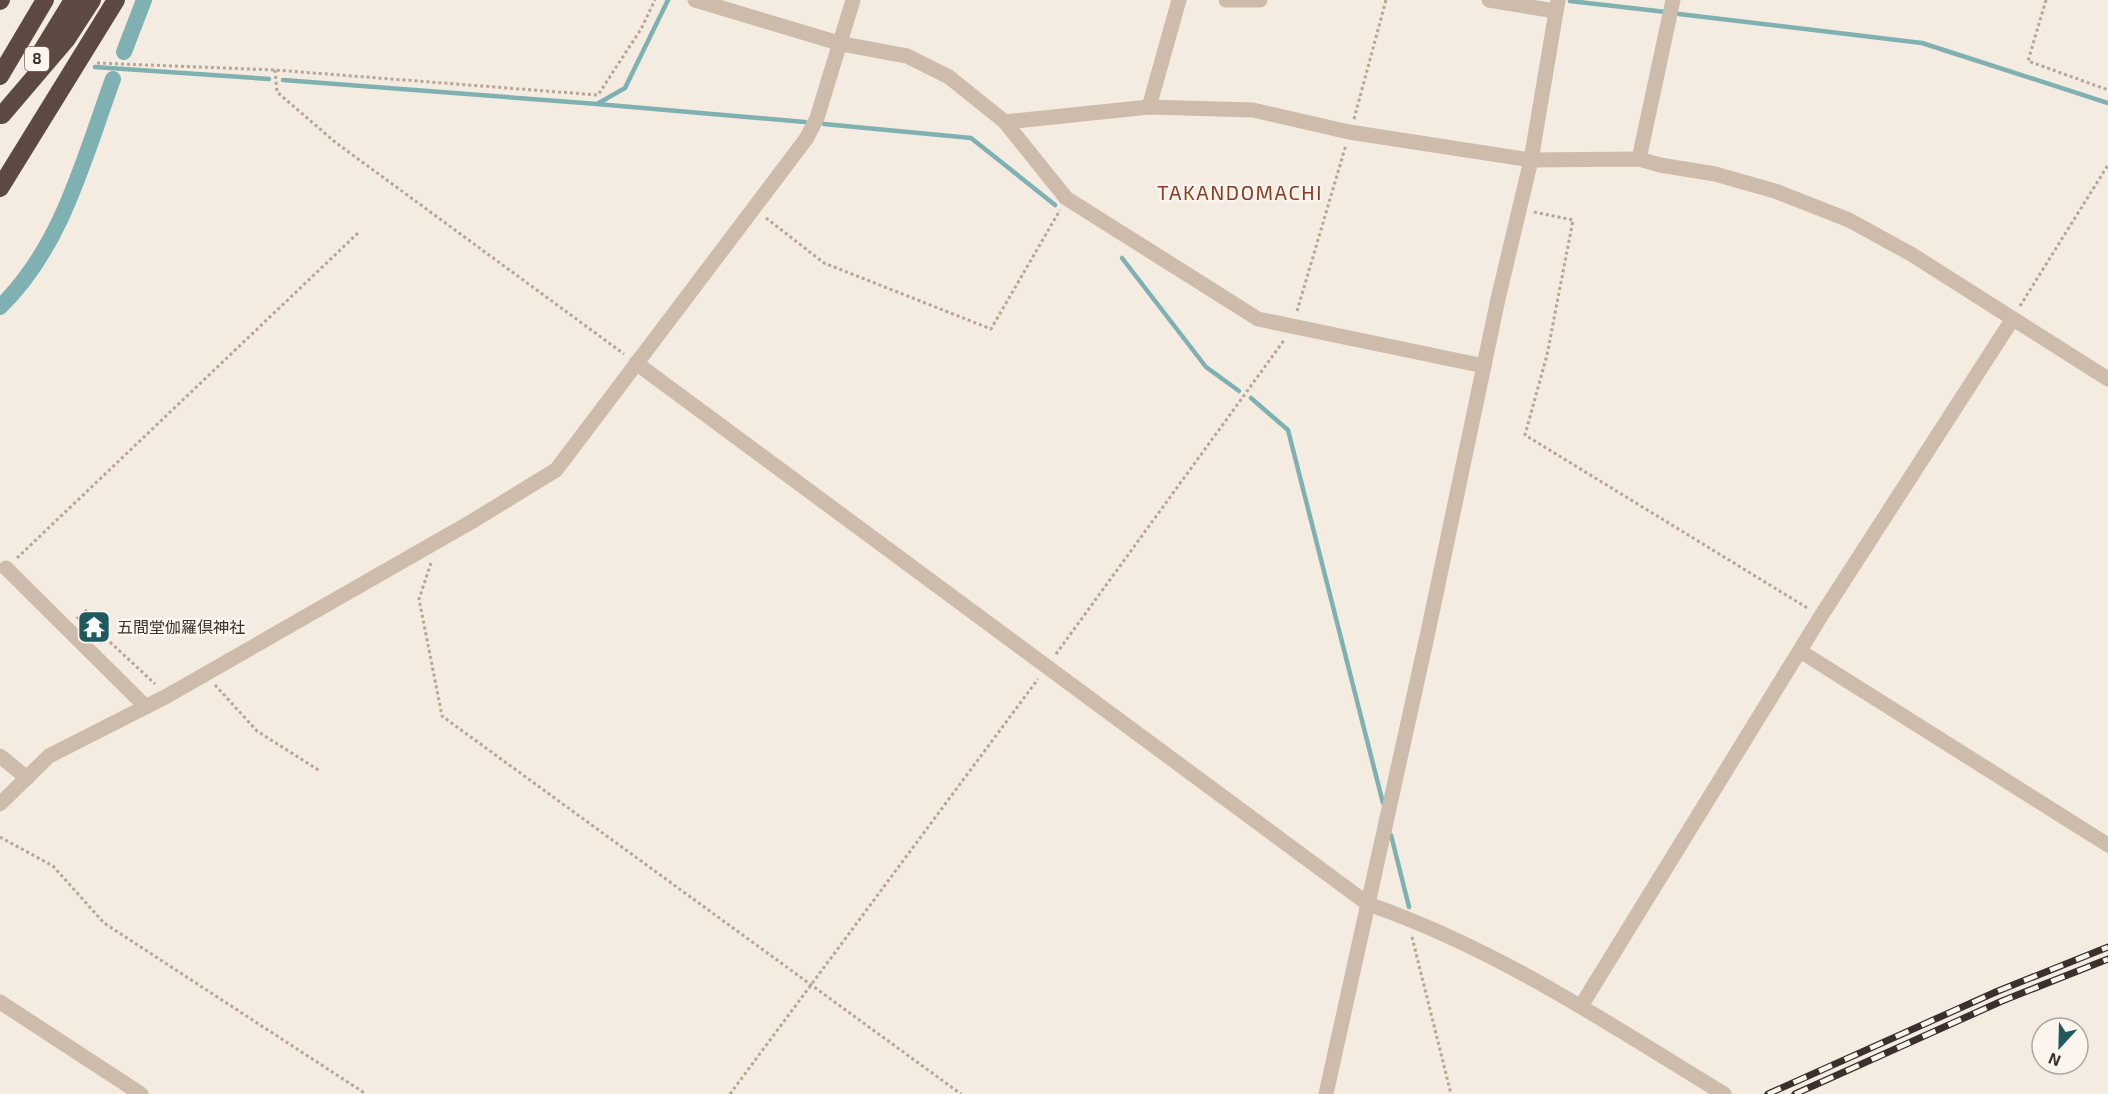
<svg xmlns="http://www.w3.org/2000/svg" width="2108" height="1094" viewBox="0 0 2108 1094" font-family="'Exo 2','Noto Sans JP',sans-serif">
  <style>
    .lines { fill: none; stroke-linecap: round; stroke-linejoin: round }
    .stream { stroke: #7fb0b2; stroke-width: 4.5 }
    .canal { stroke: #7fb0b2; stroke-width: 16 }
    .building { fill: #c8694b }
    .path { stroke: #b9a596; stroke-width: 3; stroke-dasharray: 3 3; stroke-linecap: butt }
    .minor { stroke: #cdbbac; stroke-width: 15 }
    .highway { stroke: #5c4a42; stroke-width: 18 }
    .rail-casing { stroke: #3b302b; stroke-width: 7 }
    .rail { stroke: #fbf5ee; stroke-width: 4.5; stroke-dasharray: 14; stroke-linecap: butt }
    .labels { text-anchor: middle; stroke-width: 5; stroke-linejoin: round; paint-order: stroke }
    .shield { fill: #fbf5ee; stroke: #756b66; stroke-width: 1.5 }
    .shield-label { font-size: 15px; font-weight: bold; fill: #3b302b }
    .poi-label { font-size: 16px; fill: #3b302b; stroke: #fbf5ee; text-anchor: start }
    .quarter-label { font-size: 20px; letter-spacing: 1.5px; fill: #8c3b22; stroke: #fbf5ee }
  </style>
  <rect width="100%" height="100%" fill="#f4ebe1"/>
  <g class="lines">
    <g class="stream">
      <path d="M1570,1l96,11"/>
      <path d="M1679,14l243,29 186,60"/>
      <path d="M95,67l174,12"/>
      <path d="M283,80l314,24 28,-16 43,-88"/>
      <path d="M597,104l208,18"/>
      <path d="M824,124l147,14 84,67"/>
      <path d="M1122,258l84,109 33,24"/>
      <path d="M1251,398l37,32 95,373"/>
      <path d="M1391,835l18,72"/>
    </g>
    <g class="canal">
      <path d="M124,52l20,-52"/>
      <path d="M0,307c62,-60 84,-149 113,-228"/>
    </g>
  </g>
  <path class="building" d="M86,609l7,7 4,-3 12,12 -4,5 5,5 -9,9 -5,-5 -2,2 -14,-13 3,-3 -7,-7z"/>
  <g class="lines">
    <g class="path">
      <path d="M2046,0l-18,61 80,29"/>
      <path d="M97,63l178,7 323,25 43,-66 14,-29"/>
      <path d="M275,70l2,22 58,50 289,212"/>
      <path d="M1354,119l32,-119"/>
      <path d="M1534,212l39,8 -26,135 -22,80 284,174"/>
      <path d="M766,218l58,45 167,66 69,-119"/>
      <path d="M2020,306l88,-141"/>
      <path d="M1297,311l49,-166"/>
      <path d="M17,558l342,-326"/>
      <path d="M431,563l-12,36 23,117 519,378"/>
      <path d="M110,642l45,42"/>
      <path d="M1056,654l229,-315"/>
      <path d="M215,685l42,46 63,40"/>
      <path d="M0,837l53,29 51,57 262,171"/>
      <path d="M1412,937l39,157"/>
      <path d="M730,1094l308,-415"/>
    </g>
    <g class="minor">
      <path d="M695,0l147,44 65,12 42,21 56,45 61,76 192,121 226,47"/>
      <path d="M1226,0h34"/>
      <path d="M1489,0l66,11"/>
      <path d="M1149,107l30,-107"/>
      <path d="M1005,122l144,-15 104,3 96,22 182,28 108,-1 21,6 55,9 60,17 74,29 62,34 197,125"/>
      <path d="M1639,159l34,-159"/>
      <path d="M636,363l732,541c128,44 241,120 356,190"/>
      <path d="M6,568l140,139"/>
      <path d="M1800,651l308,194"/>
      <path d="M0,756l27,22"/>
      <path d="M0,804l49,-48 118,-60 304,-174 85,-52 250,-331 11,-21 36,-118"/>
      <path d="M0,1002l141,92"/>
      <path d="M1581,1006l240,-390 191,-296"/>
      <path d="M1326,1094l102,-462 70,-333 33,-139 27,-160"/>
    </g>
    <g class="highway">
      <path d="M0,1l1,-1"/>
      <path d="M35,62l38,-62"/>
      <path d="M0,76l45,-76"/>
      <path d="M2,115l64,-75 26,-40"/>
      <path d="M0,188l116,-188"/>
    </g>
    <defs>
      <g id="rail">
        <path d="M1768,1094l230,-103 110,-44"/>
        <path d="M1795,1094l207,-93 106,-42"/>
      </g>
    </defs>
    <use href="#rail" class="rail-casing"/>
    <use href="#rail" class="rail"/>
  </g>
  <defs>
    <symbol id="temple-square" viewBox="-11 -11 22 22"><rect x="-9" y="-9" width="18" height="18" rx="4" fill="#1f5a5e" stroke="#fbf5ee"/><path d="M0-6L5-2H3V0L6.5 2.5H4V6H1.5V3h-3V6H-4V2.5H-6.5L-3 0V-2H-5Z" fill="#fff"/></symbol>
  </defs>
  <g fill-rule="evenodd">
    <use href="#temple-square" x="75" y="608" width="38" height="38"/>
  </g>
  <g class="labels">
    <rect class="shield" x="25" y="47" width="24" height="24" rx="4.5"/>
    <g class="shield-label">
      <text x="37" y="64">8</text>
    </g>
    <g class="poi-label">
      <text x="117" y="633">五間堂伽羅倶神社</text>
    </g>
    <g class="quarter-label">
      <text x="1240" y="200">TAKANDOMACHI</text>
    </g>
  </g>
  <g transform="translate(2060 1046) rotate(202)"><circle r="28" fill="#fbf5ee" stroke="#aea6a0" stroke-width="1.5"/>
  <path d="M0-4.5L10 22L0 15L-10 22Z" fill="#1f5a5e"/>
  <text y="-9" font-size="16" font-weight="bold" text-anchor="middle" fill="#3b302b">N</text>
  </g>
</svg>
